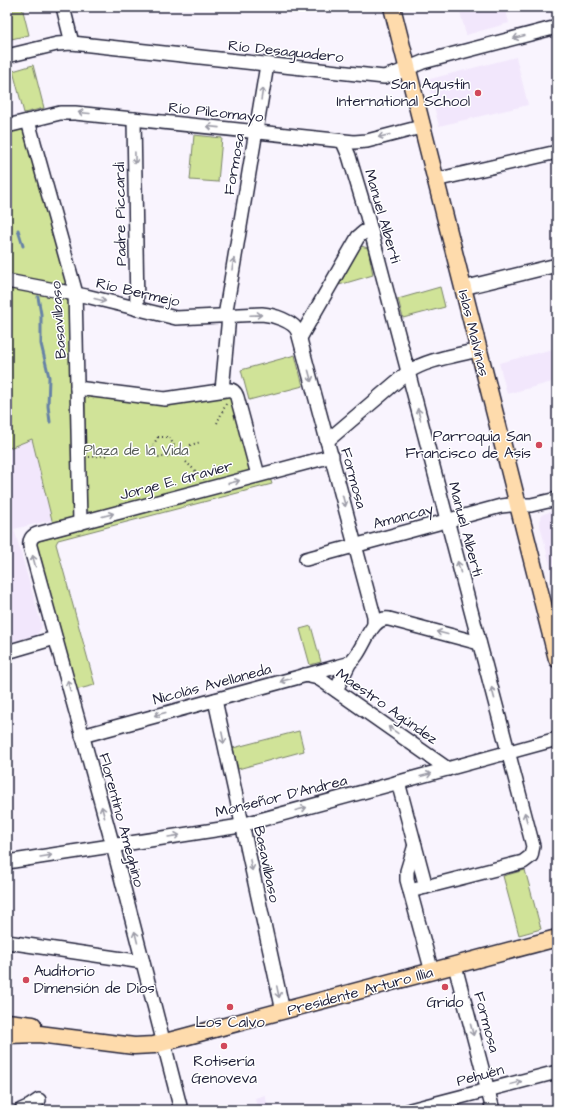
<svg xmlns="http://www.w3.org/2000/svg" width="564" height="1117" viewBox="0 0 564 1117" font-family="'Architects Daughter',sans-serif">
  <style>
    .built { fill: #f2e7fc }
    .green { fill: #d0e398; stroke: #79826a }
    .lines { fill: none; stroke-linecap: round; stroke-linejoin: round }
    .stream { stroke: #6682a6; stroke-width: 3 }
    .minor-casing { stroke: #22223b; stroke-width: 16 }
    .major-casing { stroke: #22223b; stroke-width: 19 }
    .path { stroke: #22223b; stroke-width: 2; stroke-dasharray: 1 3; stroke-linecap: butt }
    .minor { stroke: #fff; stroke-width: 13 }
    .major { stroke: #fedbac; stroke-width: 16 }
    .oneway { stroke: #9c9ca7 }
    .poi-dot { fill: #d1495b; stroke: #fff; stroke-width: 1.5 }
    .labels { text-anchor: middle; stroke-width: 3; stroke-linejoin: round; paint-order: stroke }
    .street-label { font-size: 15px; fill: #22223b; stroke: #fff }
    .poi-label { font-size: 15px; fill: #22223b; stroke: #fff }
    .park-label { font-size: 15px; fill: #565c57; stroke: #fff }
  </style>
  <rect width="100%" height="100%" fill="#f9f4fe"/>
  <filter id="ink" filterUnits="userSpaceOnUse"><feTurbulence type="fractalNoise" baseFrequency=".025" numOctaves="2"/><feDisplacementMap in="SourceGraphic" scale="8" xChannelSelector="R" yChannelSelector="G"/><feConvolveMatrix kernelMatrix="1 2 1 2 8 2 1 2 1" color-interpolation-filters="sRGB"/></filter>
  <g filter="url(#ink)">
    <g class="built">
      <path d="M459,7h46l4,16 -43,12z"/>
      <path d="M516,57l12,48 -89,21 -11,-44 2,-3z"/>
      <path d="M557,348l-1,33 -49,13 -8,-31z"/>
      <path d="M31,438l21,82 -38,9 28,97 -5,9 -30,8v-194z"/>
      <path d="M557,510v83l-18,-72 4,-7z"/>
      <path d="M265,1095l4,15h-11l-3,-12z"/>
    </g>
    <g class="green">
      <path d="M7,7h15l7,28 -22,5z"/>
      <path d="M33,65l11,43 -20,5 -11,-42z"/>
      <path d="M22,129l3,2 41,151 -3,3 -56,-9v-144z"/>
      <path d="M194,135l28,3 -4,44 -28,-2z"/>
      <path d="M361,246l7,2 5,27 -34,10z"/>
      <path d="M7,286l57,12 6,5 4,214 -3,2 -18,5 -21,-85 -25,10z"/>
      <path d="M440,287l5,20 -42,11 -5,-19z"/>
      <path d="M295,355l8,31 -54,14 -8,-30z"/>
      <path d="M230,394l20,74 -4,5 -154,40 -6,-3 -2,-4 1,-107 2,-4z"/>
      <path d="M270,478l2,6 -214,56 -2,4 39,141 -20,5 -39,-146 3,-3z"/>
      <path d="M311,626l10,36 -11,3 -10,-36z"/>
      <path d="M299,731l5,20 -66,18 -5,-21z"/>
      <path d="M525,870l16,59 -22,6 -16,-59z"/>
    </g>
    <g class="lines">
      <g class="stream">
        <path d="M18,230l5,16"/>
        <path d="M38,297l3,17v30l8,33 -1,29 2,16"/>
      </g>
      <defs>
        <g id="minor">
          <path d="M63,7l9,36"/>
          <path d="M7,56l50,-12 15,-1 312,34 13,-4 26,-11 134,-35"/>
          <path d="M134,119l3,190"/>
          <path d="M28,121l47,169 5,233"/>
          <path d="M7,126l53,-13h15l279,29 13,-1 54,-14"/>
          <path d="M343,142l6,14 18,60 166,630 -2,10 -8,6 -113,29"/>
          <path d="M435,180l122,-28"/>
          <path d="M7,281l79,15 90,22 86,-4c11,1 32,7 36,18l76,284v9"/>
          <path d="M463,288l94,-23"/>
          <path d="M225,316l42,-251"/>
          <path d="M300,338l58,-101 6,-5 7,-2"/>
          <path d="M77,388l88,11 61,-9c6,-1 9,1 11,7l21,78"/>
          <path d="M222,390l7,-74"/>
          <path d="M327,441l81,-69c20,-13 47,-16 70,-22"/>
          <path d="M306,559l195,-53 9,-1h21l26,-6"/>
          <path d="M7,652l48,-14"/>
          <path d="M305,675l13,3 6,4 124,87"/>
          <path d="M336,690l14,-28"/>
          <path d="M215,700l68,311"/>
          <path d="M82,736l265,-72c17,-8 21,-48 42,-45l90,24"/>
          <path d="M398,782l28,105"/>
          <path d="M415,845l-8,26v9l25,92"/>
          <path d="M7,862l227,-35 323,-88"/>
          <path d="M7,942l136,20"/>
          <path d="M455,966l38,144"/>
          <path d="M21,1110l9,-4 9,-6"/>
          <path d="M181,1110l-68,-264 -83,-300c-1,-6 2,-10 7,-12l295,-78"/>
          <path d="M410,1110l147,-38"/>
        </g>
        <g id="major">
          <path d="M392,7l165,652"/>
          <path d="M7,1022l26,3"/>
          <path d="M7,1035l32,-1 95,12 20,-1 403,-107"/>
        </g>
      </defs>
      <use href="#minor" class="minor-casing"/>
      <use href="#major" class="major-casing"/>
      <g class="path">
        <path d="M217,423l10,-21"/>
        <path d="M158,437h11l6,10 -6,10h-12l-5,-10z"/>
        <path d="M190,445l11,-3"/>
        <path d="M89,457l20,-2"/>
        <path d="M186,462l18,17"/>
      </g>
      <use href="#minor" class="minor"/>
      <use href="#major" class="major"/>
    </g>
    <defs><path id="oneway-shaft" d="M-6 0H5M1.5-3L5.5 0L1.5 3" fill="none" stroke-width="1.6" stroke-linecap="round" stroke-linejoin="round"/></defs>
    <g class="oneway">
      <use href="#oneway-shaft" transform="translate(519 37) rotate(165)"/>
      <use href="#oneway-shaft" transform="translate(262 94) rotate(-81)"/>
      <use href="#oneway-shaft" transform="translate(84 113) rotate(-175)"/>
      <use href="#oneway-shaft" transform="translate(213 127) rotate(-174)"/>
      <use href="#oneway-shaft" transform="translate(384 136) rotate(166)"/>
      <use href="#oneway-shaft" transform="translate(135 158) rotate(89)"/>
      <use href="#oneway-shaft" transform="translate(233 264) rotate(-80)"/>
      <use href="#oneway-shaft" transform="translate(100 300) rotate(14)"/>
      <use href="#oneway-shaft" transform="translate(256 315) rotate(-2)"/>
      <use href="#oneway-shaft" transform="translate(310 376) rotate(75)"/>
      <use href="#oneway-shaft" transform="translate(419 414) rotate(-104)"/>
      <use href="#oneway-shaft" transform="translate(234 482) rotate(-15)"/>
      <use href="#oneway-shaft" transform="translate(344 501) rotate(75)"/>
      <use href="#oneway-shaft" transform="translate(108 515) rotate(-15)"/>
      <use href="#oneway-shaft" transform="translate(34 561) rotate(-105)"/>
      <use href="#oneway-shaft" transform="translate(459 567) rotate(-105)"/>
      <use href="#oneway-shaft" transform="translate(442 633) rotate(-166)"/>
      <use href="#oneway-shaft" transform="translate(286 680) rotate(165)"/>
      <use href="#oneway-shaft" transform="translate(69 686) rotate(-105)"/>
      <use href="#oneway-shaft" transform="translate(493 693) rotate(-105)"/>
      <use href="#oneway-shaft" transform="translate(160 714) rotate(165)"/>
      <use href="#oneway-shaft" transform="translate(393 730) rotate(-145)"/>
      <use href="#oneway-shaft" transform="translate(223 738) rotate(78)"/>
      <use href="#oneway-shaft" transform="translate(426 775) rotate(-15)"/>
      <use href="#oneway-shaft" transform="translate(301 809) rotate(-15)"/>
      <use href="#oneway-shaft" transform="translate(103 812) rotate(-105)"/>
      <use href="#oneway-shaft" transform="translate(526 818) rotate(-105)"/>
      <use href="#oneway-shaft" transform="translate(174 836) rotate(-9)"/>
      <use href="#oneway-shaft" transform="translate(46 856) rotate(-9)"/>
      <use href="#oneway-shaft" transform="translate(251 865) rotate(78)"/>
      <use href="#oneway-shaft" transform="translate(136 937) rotate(-104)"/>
      <use href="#oneway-shaft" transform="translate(278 992) rotate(78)"/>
      <use href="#oneway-shaft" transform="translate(472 1030) rotate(75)"/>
      <use href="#oneway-shaft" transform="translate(516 1083) rotate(-15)"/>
    </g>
  </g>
  <g class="poi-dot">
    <circle cx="478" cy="93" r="4"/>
    <circle cx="539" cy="445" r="4"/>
    <circle cx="26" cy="980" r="4"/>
    <circle cx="445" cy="987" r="4"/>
    <circle cx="230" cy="1007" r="4"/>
    <circle cx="224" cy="1046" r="4"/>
  </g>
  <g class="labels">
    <g class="street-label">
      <text transform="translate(286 51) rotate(6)" y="5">Río Desaguadero</text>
      <text transform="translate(216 112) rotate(6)" y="5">Río Pilcomayo</text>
      <text transform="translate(234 164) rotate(-80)" y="5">Formosa</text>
      <text transform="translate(120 214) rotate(-91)" y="5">Padre Piccardi</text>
      <text transform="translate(383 216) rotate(74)" y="5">Manuel Alberti</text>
      <text transform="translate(138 292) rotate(13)" y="5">Río Bermejo</text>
      <text transform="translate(58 320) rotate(-94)" y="5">Basavilbaso</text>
      <text transform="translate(474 333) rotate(76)" y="5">Islas Malvinas</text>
      <text transform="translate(354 478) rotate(75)" y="5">Formosa</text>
      <text transform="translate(176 480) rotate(-15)" y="5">Jorge E. Gravier</text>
      <text transform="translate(403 516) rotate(-15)" y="5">Amancay</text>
      <text transform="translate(466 529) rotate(75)" y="5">Manuel Alberti</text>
      <text transform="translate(212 684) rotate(-15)" y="5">Nicolás Avellaneda</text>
      <text transform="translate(387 706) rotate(35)" y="5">Maestro Agúndez</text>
      <text transform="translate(281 796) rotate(-14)" y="5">Monseñor D'Andrea</text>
      <text transform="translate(122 820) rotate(75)" y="5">Florentino Ameghino</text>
      <text transform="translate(267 864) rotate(78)" y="5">Basavilbaso</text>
      <text transform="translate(360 991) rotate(-15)" y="5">Presidente Arturo Illia</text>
      <text transform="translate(487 1022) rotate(75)" y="5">Formosa</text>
      <text transform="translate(480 1075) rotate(-15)" y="5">Pehuén</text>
    </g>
    <g class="poi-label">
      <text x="470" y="89" text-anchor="end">San Agustín<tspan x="470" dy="17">International School</tspan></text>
      <text x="531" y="441" text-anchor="end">Parroquia San<tspan x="531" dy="17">Francisco de Asís</tspan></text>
      <text x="34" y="976" text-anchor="start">Auditorio<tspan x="34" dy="17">Dimensión de Dios</tspan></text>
      <text x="445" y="1007">Grido</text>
      <text x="230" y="1027">Los Calvo</text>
      <text x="224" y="1066">Rotisería<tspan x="224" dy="17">Genoveva</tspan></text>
    </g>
    <g class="park-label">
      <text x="136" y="455">Plaza de la Vida</text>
    </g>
  </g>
  <rect width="564" height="1117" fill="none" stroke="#fff" stroke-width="24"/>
  <rect x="12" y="12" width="540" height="1093" fill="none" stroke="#22223b" stroke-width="1.5" filter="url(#ink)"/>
</svg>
